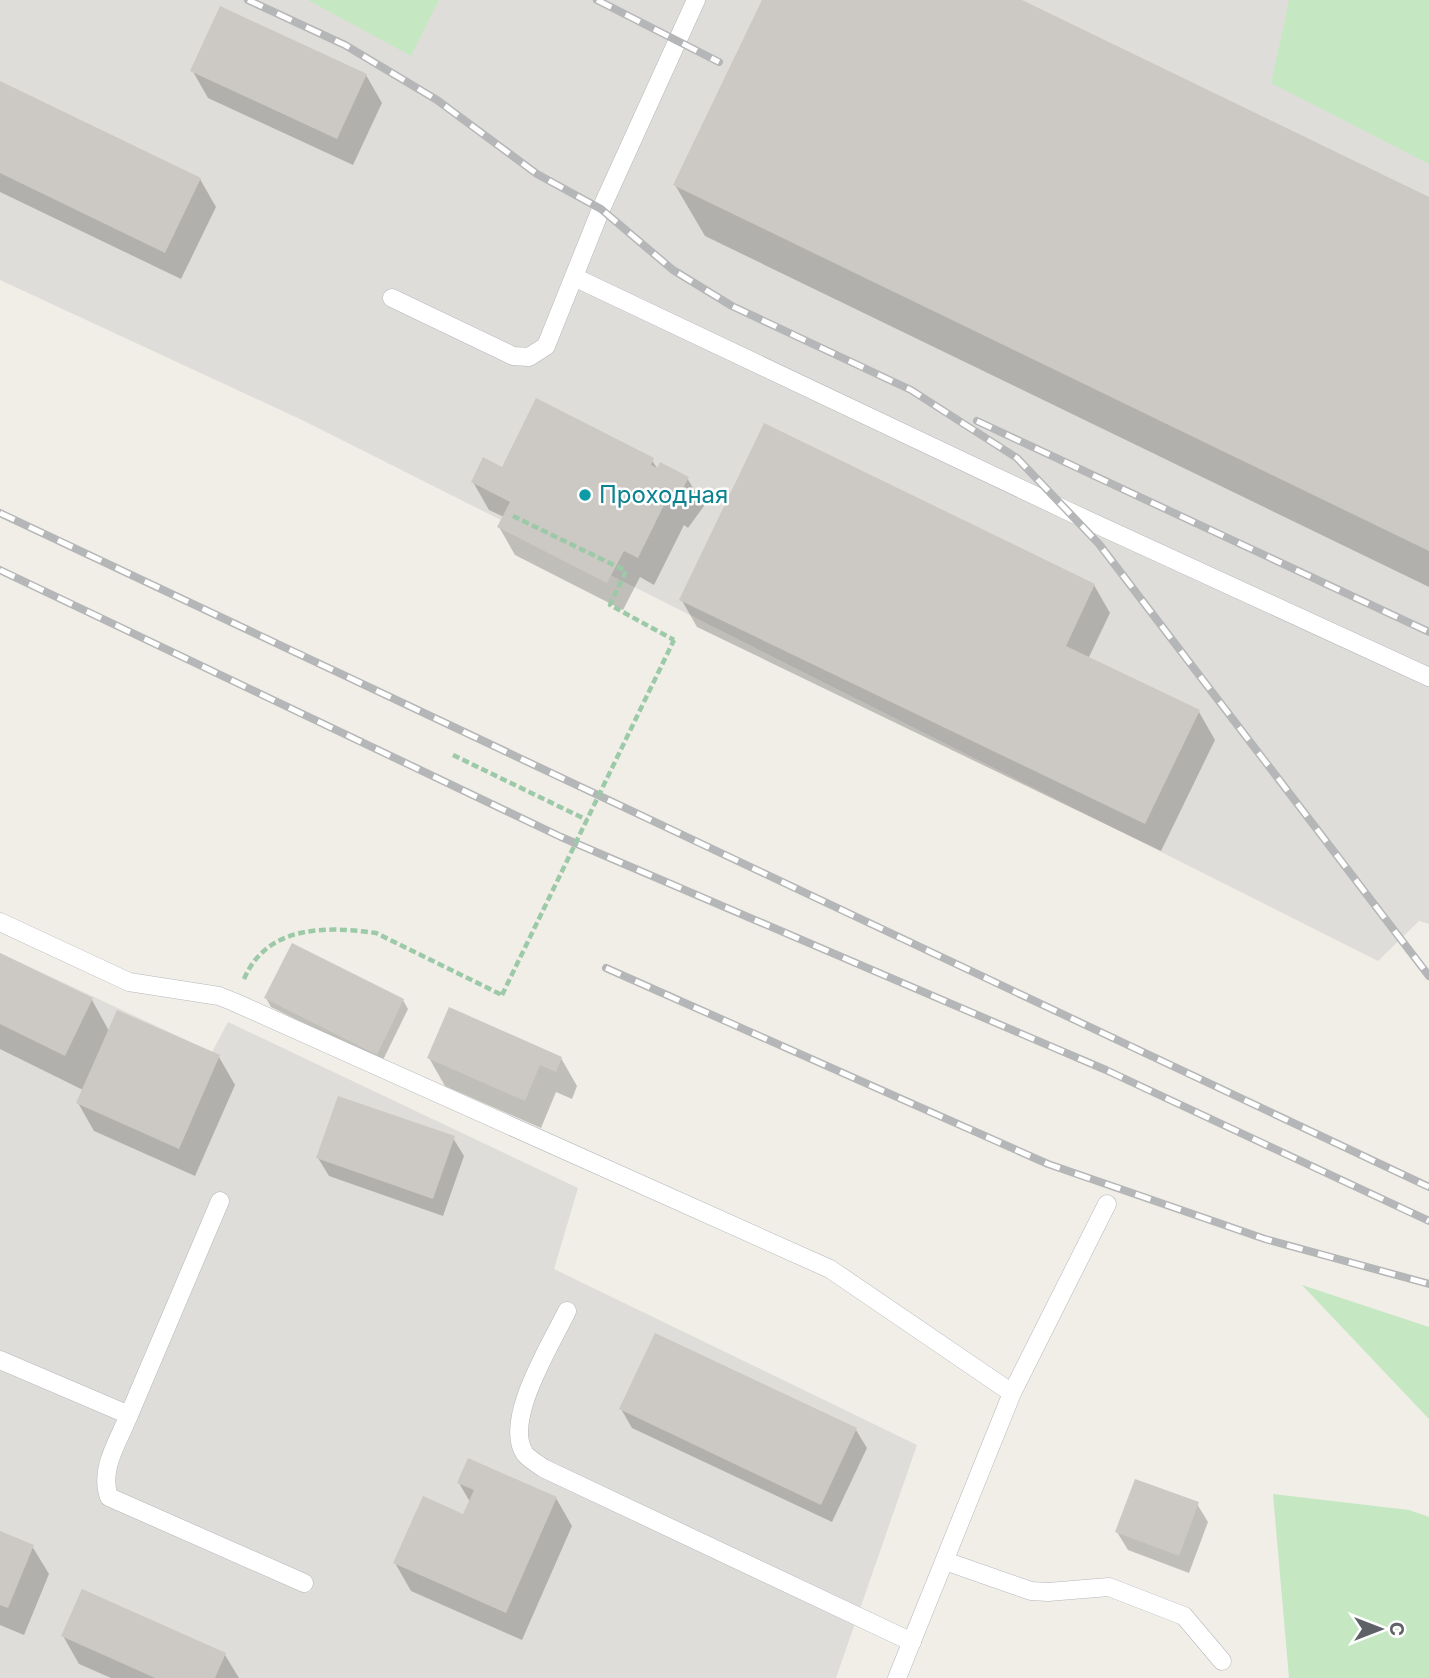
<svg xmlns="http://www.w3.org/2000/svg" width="1429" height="1678" viewBox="0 0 1429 1678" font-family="Inter,sans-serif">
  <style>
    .industrial { fill: #dfddd9 }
    .green { fill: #c5e8c3 }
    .shadow { fill: #0003 }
    .building { fill: #ccc8c4 }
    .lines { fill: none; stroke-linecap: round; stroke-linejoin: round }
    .lane-casing { stroke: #b4b7bb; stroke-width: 19 }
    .path { stroke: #9cc9a7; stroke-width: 4.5; stroke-dasharray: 7 3.5; stroke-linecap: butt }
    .lane { stroke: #fff; stroke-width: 18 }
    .rail-casing { stroke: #b5b6b7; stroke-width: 8 }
    .rail { stroke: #fff; stroke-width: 5; stroke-dasharray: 16; stroke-linecap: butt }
    .path-bridge { stroke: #9cc9a7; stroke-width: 4.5; stroke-dasharray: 7 3.5; stroke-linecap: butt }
    .culture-dot { fill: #0f9aa8; stroke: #fff; stroke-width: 2.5 }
    .labels { text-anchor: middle; stroke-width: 5; stroke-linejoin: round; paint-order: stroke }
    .culture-label { font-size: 24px; fill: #0d838f; stroke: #fff; text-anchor: start }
  </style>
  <rect width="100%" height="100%" fill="#f0eee7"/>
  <g class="industrial">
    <path d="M0,0h1429v924l-10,-3 -41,40 -1076,-541 -302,-140z"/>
    <path d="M0,953l212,99 16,-30 350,166 -24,81 363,176 -81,233h-836z"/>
  </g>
  <g class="green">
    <path d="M308,0h131l-28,56z"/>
    <path d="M1289,0h140v164l-158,-81z"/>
    <path d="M1302,1285l127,42v92z"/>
    <path d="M1273,1494l136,16 20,7v161h-140z"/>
  </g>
  <g class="shadow">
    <path d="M764,0h254l411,199v388l-724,-351 -30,-51z"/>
    <path d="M192,70l174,5 16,28 -29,62 -145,-67z"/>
    <path d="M0,83l200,96 16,28 -35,72 -181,-87z"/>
    <path d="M652,460l6,10 29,8 17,28 -16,22 -4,-3 -30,60 -14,-8 -17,33 -108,-55 -16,-28 5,-10 -15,-7 -16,-28 29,-13z"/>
    <path d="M1094,585l16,28 -22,46 111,53 16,28 -54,111 -464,-224 -16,-28z"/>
    <path d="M0,955l92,45 17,31 110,26 16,28 -40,91 -101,-45 -16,-28 5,-13 -83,-41z"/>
    <path d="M266,998l137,2 5,9 -26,53 -111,-55z"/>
    <path d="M429,1058h132l16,28 -5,13 -16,-7 -15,36 -96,-42z"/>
    <path d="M453,1138l11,18 -21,60 -114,-40 -11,-18z"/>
    <path d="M621,1409l235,21 11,18 -35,74 -200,-94z"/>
    <path d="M459,1483l97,15 16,28 -50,114 -111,-49 -16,-28 69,-47 6,-14z"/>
    <path d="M1197,1504l11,18 -19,51 -61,-23 -11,-18z"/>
    <path d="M0,1533l32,13 17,28 -25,61 -24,-10z"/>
    <path d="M63,1636l162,19 14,23h-128l-32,-14z"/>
  </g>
  <g class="building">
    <path d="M762,0h260l407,197v354l-756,-366z"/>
    <path d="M220,6l147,68 -30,65 -147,-68z"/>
    <path d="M0,81l201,97 -36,75 -165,-80z"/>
    <path d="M536,398l118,60 -3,7 6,3 3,-6 29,15 -7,13 -4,-1 -7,12 -4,-2 -29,59 -14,-7 -17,32 -110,-56 13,-25 -39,-20 12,-25 19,10z"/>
    <path d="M764,423l331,161 -29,62 134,64 -55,114 -466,-224z"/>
    <path d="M292,943l112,56 -27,56 -113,-57z"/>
    <path d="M0,953l93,45 -28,58 -65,-32z"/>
    <path d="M449,1007l113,50 -6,15 -16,-7 -15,36 -98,-43z"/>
    <path d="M117,1010l103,45 -41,94 -103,-46z"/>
    <path d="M338,1096l117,40 -22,63 -117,-41z"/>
    <path d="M655,1333l202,95 -36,77 -202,-96z"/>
    <path d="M468,1458l89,39 -51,116 -113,-50 30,-67 40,18 11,-24 -17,-7z"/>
    <path d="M1135,1479l64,23 -20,54 -64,-24z"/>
    <path d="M0,1531l34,14 -26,63 -8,-3z"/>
    <path d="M82,1589l144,64 -11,25h-60l-94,-42z"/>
  </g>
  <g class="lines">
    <defs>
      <g id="lane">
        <path d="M574,277l498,236 357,164"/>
        <path d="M392,298l121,58 16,1 17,-11 55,-137 95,-209"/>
        <path d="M0,922l129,60 90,14 15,6 596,267 182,124"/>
        <path d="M567,1311c-15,32 -65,110 -42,143 4,5 13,10 18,14l369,174"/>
        <path d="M0,1360l129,55 91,-214"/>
        <path d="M129,1415c-11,27 -30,54 -20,82l195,86"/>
        <path d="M945,1561l86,30 17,1 61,-5 75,29 38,45"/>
        <path d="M897,1678l115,-285 95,-189"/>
      </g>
    </defs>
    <use href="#lane" class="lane-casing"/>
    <g class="path">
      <path d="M513,516l113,55 -16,34 64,35"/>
      <path d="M453,755l134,65"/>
      <path d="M244,979c23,-54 82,-53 132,-46l126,62"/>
    </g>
    <use href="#lane" class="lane"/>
    <defs>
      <g id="rail">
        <path d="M248,0l97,45 92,55 100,74 64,35 72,61 59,36 179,84 106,68 82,86 330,432"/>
        <path d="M597,0l122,62"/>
        <path d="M977,421l452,211"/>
        <path d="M0,513l1429,674"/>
        <path d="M0,570l561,267 545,233 323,151"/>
        <path d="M606,968l442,196 217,75 164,45"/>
      </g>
    </defs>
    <use href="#rail" class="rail-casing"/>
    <use href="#rail" class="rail"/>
    <path class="path-bridge" d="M502,995l172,-355"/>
  </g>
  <circle class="culture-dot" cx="585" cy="495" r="7"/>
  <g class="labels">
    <g class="culture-label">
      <text x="599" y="503">Проходная</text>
    </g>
  </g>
  <g transform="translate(1380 1629) rotate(90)" stroke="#ffffff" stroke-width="5" paint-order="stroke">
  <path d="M0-5L12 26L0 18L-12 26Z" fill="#5e6267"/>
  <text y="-10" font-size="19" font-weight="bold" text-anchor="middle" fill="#5e6267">С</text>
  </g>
</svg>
